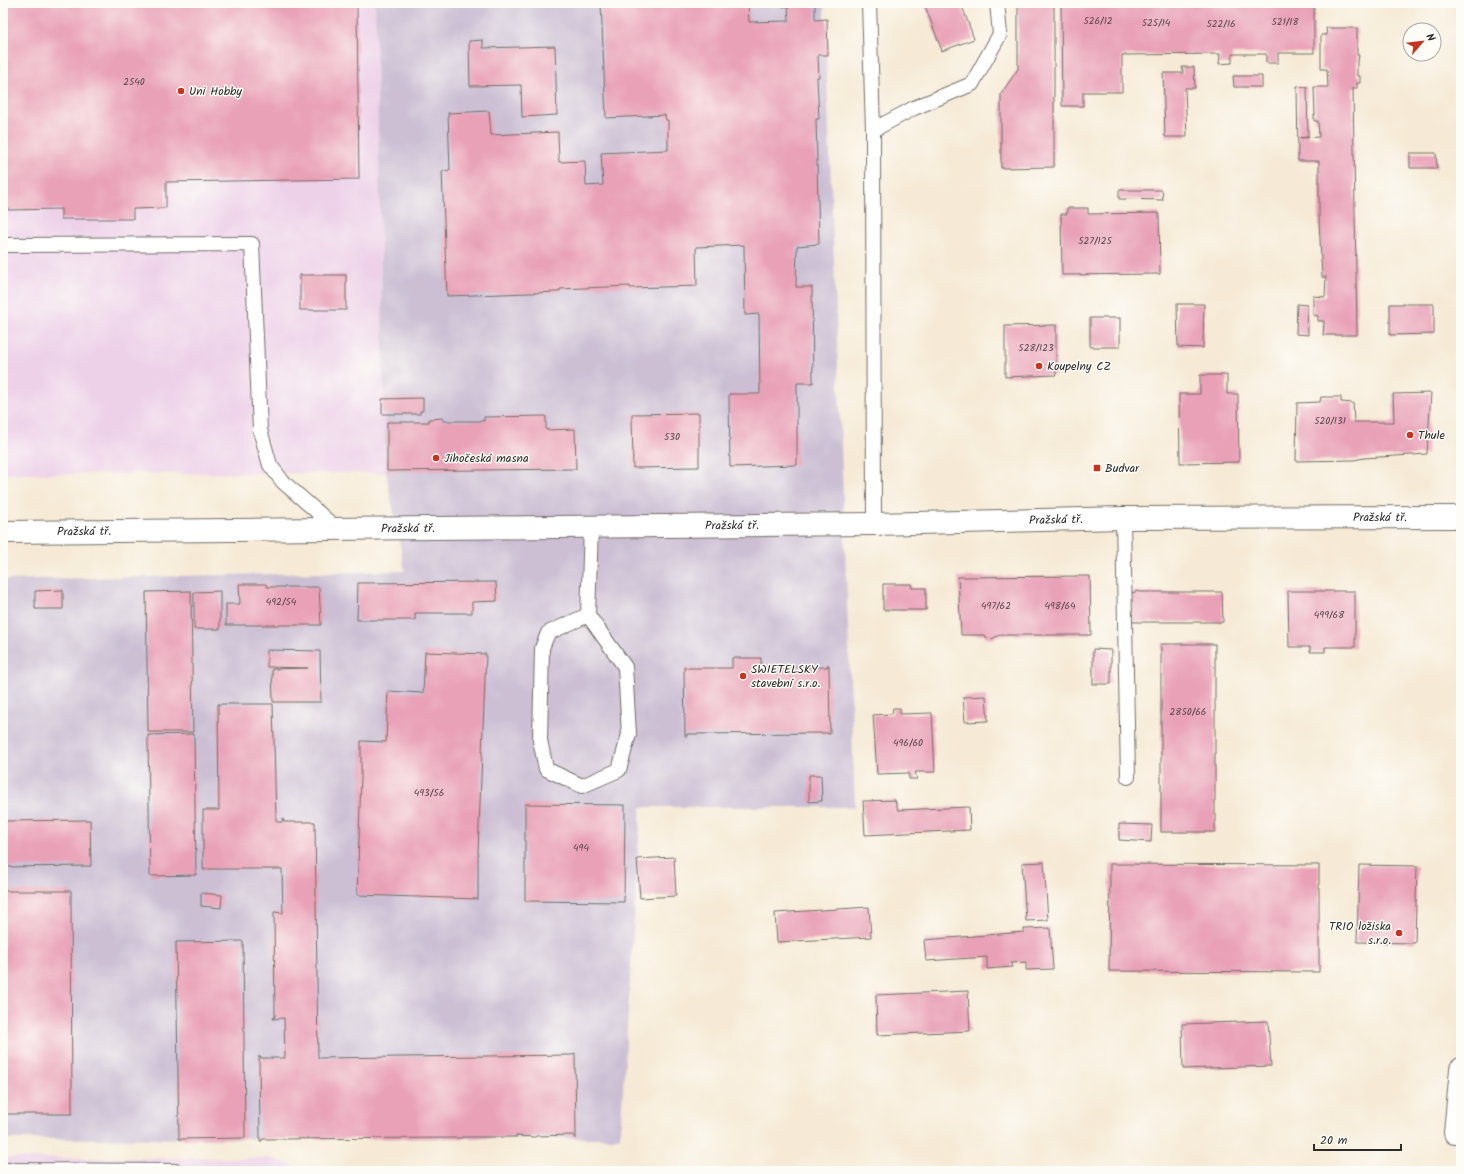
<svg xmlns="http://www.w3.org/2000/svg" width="1464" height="1174" viewBox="0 0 1464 1174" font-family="Kalam,sans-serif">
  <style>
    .built { fill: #edd1e9 }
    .industrial { fill: #ccbfd4 }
    .building { fill: #e9a1b7 }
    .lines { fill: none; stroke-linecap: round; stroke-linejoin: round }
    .lane-casing { stroke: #726e67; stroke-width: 16 }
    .street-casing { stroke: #726e67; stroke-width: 24 }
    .secondary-casing { stroke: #726e67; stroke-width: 24 }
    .lane { stroke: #fff; stroke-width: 14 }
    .street { stroke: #fff; stroke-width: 22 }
    .secondary { stroke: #fff; stroke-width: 22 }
    .poi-dot { fill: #c8321e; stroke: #fdfcf7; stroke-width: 1.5 }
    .labels { text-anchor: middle; stroke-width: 3; stroke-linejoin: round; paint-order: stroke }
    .number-label { font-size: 10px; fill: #5a484e }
    .poi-label { font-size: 12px; fill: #2b2b2b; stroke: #fdfcf7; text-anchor: start }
    .street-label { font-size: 12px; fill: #2b2b2b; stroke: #fdfcf7 }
  </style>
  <rect width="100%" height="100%" fill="#fdfcf7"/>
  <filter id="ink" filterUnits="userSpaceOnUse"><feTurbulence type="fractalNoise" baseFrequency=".025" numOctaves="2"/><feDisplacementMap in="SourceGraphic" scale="8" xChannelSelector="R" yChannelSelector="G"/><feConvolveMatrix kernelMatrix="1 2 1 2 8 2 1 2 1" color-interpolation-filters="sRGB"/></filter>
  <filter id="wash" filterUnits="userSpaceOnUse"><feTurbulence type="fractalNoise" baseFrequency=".012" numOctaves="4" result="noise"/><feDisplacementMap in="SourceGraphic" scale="16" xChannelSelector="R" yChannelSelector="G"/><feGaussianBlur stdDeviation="0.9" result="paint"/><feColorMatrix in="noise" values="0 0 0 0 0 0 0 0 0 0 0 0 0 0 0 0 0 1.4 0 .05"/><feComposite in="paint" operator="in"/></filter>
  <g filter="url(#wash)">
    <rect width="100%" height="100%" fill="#f6ead6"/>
    <g class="built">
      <path d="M3,3h372l11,470 -383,1z"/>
      <path d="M3,1158h266l43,13h-309z"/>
    </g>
    <path class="industrial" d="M375,3h449l31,804h-214l-21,331 -617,1v-559l402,-9 -19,-98z"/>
    <g id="blocks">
      <g class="building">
        <path d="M3,3h354l2,176 -193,3v26l-33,1v10h-72v-10l-53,1 -1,-5h-4z"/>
        <path d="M601,3h147l1,19 40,-1 -1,-15 -5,1 -1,-4h33v17l12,-1 1,36h-10l1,22h-2l2,42h-3l3,125 -22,2 -1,41h16l1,96h-16v82l-67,2 -1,-73h31l-1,-80 -14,1 -1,-70 -48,2 1,39 -67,2v-2l-70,3v2l-3,1 -110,4 -5,-125 8,-1 -2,-57 41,-2 2,24 67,-3 1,30 26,-1 1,25 17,-1 -2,-32 67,-3v-30h-2l-1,-5 -59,3z"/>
        <path d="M924,3h37l13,36 -32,12z"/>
        <path d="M1018,3h36v164l-53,1v-74l17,-25z"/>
        <path d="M1061,3h253v50h-36v10h-12v-9h-34v9l-13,1 1,-10 -98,1v37h-39v14h-21z"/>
        <path d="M1326,28h31v27h2l-1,7 -1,-1v15h3v7h-3v5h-4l4,247h-34l1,-14h-6v-5l-5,-1v-19l12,1 1,-20h-4l-3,-57v-59h-21l-1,-75 10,1 1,50 -9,1 20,-1 -1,-16h-4v-6h1l-1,-28h14l-1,-18h-6v-34h6z"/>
        <path d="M483,40v8l72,-2 2,69 -35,2 -1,-32 -51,1 -1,-45z"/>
        <path d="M1182,67h12l1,21h-10l2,49h-22l-2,-64h20z"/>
        <path d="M1233,76h29v11h-28z"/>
        <path d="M1410,153h26l1,15h-27z"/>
        <path d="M1119,190h43l1,10 -44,-1z"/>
        <path d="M1067,208h21v6l71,-1 1,61 -98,1 -1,-61h6z"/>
        <rect x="300" y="275" width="46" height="35"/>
        <path d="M1177,304h27l-1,44 -25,-1z"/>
        <path d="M1297,304l10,1 1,30 -12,-1z"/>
        <path d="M1390,304h44v30l-44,1z"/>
        <rect x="1090" y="318" width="30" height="29"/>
        <path d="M1056,325v50l-51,2v-51z"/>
        <path d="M1200,375h27v19h11l1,68 -59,1 -1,-69h21z"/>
        <path d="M1431,393l-4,61 -63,4 -10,2 -58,1 1,-58 23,-1 1,-5h20v5l12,1 1,19h40l-1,-28z"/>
        <path d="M423,398v13h-3v3h-38v-15z"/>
        <path d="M699,413v54l-66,1 -1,-54z"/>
        <path d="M546,416v14l29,-1 1,40 -189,2v-49h42v-3l14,-1v3h41v-4z"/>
        <path d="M1090,576l1,59h-92l-7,4 -5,-1 -3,-3h-23l-3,-58z"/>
        <path d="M496,582l1,19 -25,1v11h-57v7h-58l1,-37z"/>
        <path d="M239,584h27l1,3h52l2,38h-95v-21h14z"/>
        <path d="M883,584h28l1,4h14v22h-43z"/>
        <path d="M63,590v19h-28v-18z"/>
        <path d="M191,591l2,141h-45l-2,-140z"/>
        <path d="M220,591v38h-26v-37z"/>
        <path d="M1139,591v1h83l1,30h-92v-29z"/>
        <path d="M1288,591h67v56h-30v5h-15v-5h-21z"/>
        <rect x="1161" y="644" width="54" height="188"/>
        <path d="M1093,649l18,1v34h-18z"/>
        <path d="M267,650l53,1 1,51h-48l-1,-33 36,-1 -41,-1z"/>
        <path d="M425,652l61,2 -8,198v47l-121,-4 4,-118v-36l25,1 2,-51 35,2z"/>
        <path d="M732,658h29v9h67l-1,-2h2l1,69h-2v-1l-141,1v2h-2l-1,-70 2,1v1h46z"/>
        <path d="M986,696l2,25 -23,1 -2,-25z"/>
        <path d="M218,704h55l3,116 1,2h5l1,-4 1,4h31l3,236 255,-3 2,-2 1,85h-2v-3l-38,1 -1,1 -19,-1 1,1h-55v1l-200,1v2h-2l-1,-85 2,2h24l-1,-40 -11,1 1,-2h1l-1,-105 9,1 -1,-44h-77v1h-2v-60h16z"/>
        <path d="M893,708h7v6l32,-1 3,59h-20l2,7h-8v-6l-32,1 -4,-59 19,-1z"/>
        <path d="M194,734l2,141 -46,1 -2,-141z"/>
        <path d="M809,775h12l1,26 -13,1z"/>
        <path d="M895,800l3,10 71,-3 1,23 -105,5 -2,-34z"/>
        <path d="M525,804l100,1 -1,97 -99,-1z"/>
        <path d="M90,820l1,46 -88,1v-46z"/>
        <path d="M1119,824l33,1 -1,17 -32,-2z"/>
        <path d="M674,857l2,39 -36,2 -3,-39z"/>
        <path d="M1044,862l4,58 -22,1 -4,-58z"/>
        <path d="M1110,864l209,1v107l-210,-1z"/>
        <path d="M1359,865l58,1 -2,77 -58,-1z"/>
        <path d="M3,891h68l1,223h-69z"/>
        <path d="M201,893l21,2 -1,13 -20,-2z"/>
        <path d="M869,907l2,30 -94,5 -2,-29z"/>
        <path d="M1050,928l3,41 -27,1v-8l-15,1 1,4 -25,2v-12l-61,4 -2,-21 100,-8v-3z"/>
        <path d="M243,941l2,197 -66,1 -3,-197z"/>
        <path d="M968,991l2,40 -93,4 -1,-40z"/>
        <path d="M1268,1021l3,45 -88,3 -1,-45z"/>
      </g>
    </g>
  </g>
  <g filter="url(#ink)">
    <use href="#blocks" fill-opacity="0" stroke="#726e67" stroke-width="1"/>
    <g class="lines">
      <defs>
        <g id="lane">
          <path d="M869,3l4,127 1,394"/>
          <path d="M873,130l41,-22 58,-24 28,-50 -3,-31"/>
          <path d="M3,245l249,-1 8,186 10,35 13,17 54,47"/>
          <path d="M1123,518l5,259"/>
          <path d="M588,615l37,52 4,67 -10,36 -37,16 -36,-17 -6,-29 2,-92 6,-15 40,-18 3,-88"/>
          <path d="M3,1170l172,1"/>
        </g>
        <path id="street" d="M1455,1133l6,-64"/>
        <g id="secondary">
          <path id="s1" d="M3,532l871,-8 249,-6 338,-1"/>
        </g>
      </defs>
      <use href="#lane" class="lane-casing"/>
      <use href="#street" class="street-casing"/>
      <use href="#secondary" class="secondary-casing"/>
      <use href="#lane" class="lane"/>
      <use href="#street" class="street"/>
      <use href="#secondary" class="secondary"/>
    </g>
  </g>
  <g class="poi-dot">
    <circle cx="181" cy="91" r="4"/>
    <circle cx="1039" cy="366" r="4"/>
    <circle cx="1410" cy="435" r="4"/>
    <circle cx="436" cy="458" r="4"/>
    <rect x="1093" y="464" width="8" height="8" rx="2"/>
    <circle cx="743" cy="676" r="4"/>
    <circle cx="1399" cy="933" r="4"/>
  </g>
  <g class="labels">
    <g class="number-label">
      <text x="1098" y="24">526/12</text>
      <text x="1285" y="25">521/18</text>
      <text x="1156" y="26">525/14</text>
      <text x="1221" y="27">522/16</text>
      <text x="134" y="85">2540</text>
      <text x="1095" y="244">527/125</text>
      <text x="1036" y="351">528/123</text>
      <text x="1330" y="424">520/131</text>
      <text x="672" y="440">530</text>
      <text x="281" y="605">492/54</text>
      <text x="996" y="609">497/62</text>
      <text x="1060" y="609">498/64</text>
      <text x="1329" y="618">499/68</text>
      <text x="1188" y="715">2850/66</text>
      <text x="908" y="746">496/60</text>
      <text x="429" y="796">493/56</text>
      <text x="581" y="851">494</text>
    </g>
    <g class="poi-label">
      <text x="189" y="95">Uni Hobby</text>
      <text x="1047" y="370">Koupelny CZ</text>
      <text x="1418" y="439">Thule</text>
      <text x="444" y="462">Jihočeská masna</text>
      <text x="1105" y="472">Budvar</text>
      <text x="751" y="673">SWIETELSKY<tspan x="751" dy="14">stavební s.r.o.</tspan></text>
      <text x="1391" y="930" text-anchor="end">TRIO ložiska<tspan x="1391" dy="14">s.r.o.</tspan></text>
    </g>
    <g class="street-label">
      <text dy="4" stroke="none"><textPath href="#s1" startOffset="1377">Pražská tř.</textPath></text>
      <text dy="4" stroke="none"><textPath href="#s1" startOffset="1053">Pražská tř.</textPath></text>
      <text dy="4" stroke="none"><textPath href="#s1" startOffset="729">Pražská tř.</textPath></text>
      <text dy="4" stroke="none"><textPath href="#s1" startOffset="405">Pražská tř.</textPath></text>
      <text dy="4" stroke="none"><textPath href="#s1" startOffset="81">Pražská tř.</textPath></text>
    </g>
  </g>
  <rect width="1464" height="1174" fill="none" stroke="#fdfcf7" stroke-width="16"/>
  <g transform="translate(1422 42) rotate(62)"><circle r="19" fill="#fdfcf7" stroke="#a9a8a5"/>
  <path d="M0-3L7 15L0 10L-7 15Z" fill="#c8321e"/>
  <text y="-6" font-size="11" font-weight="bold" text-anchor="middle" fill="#2b2b2b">N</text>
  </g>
  <path d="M1314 1144v6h87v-6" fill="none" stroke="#2b2b2b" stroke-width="2"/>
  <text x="1320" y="1144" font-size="12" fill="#2b2b2b" stroke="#fdfcf7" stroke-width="3" paint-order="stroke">20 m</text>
</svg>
